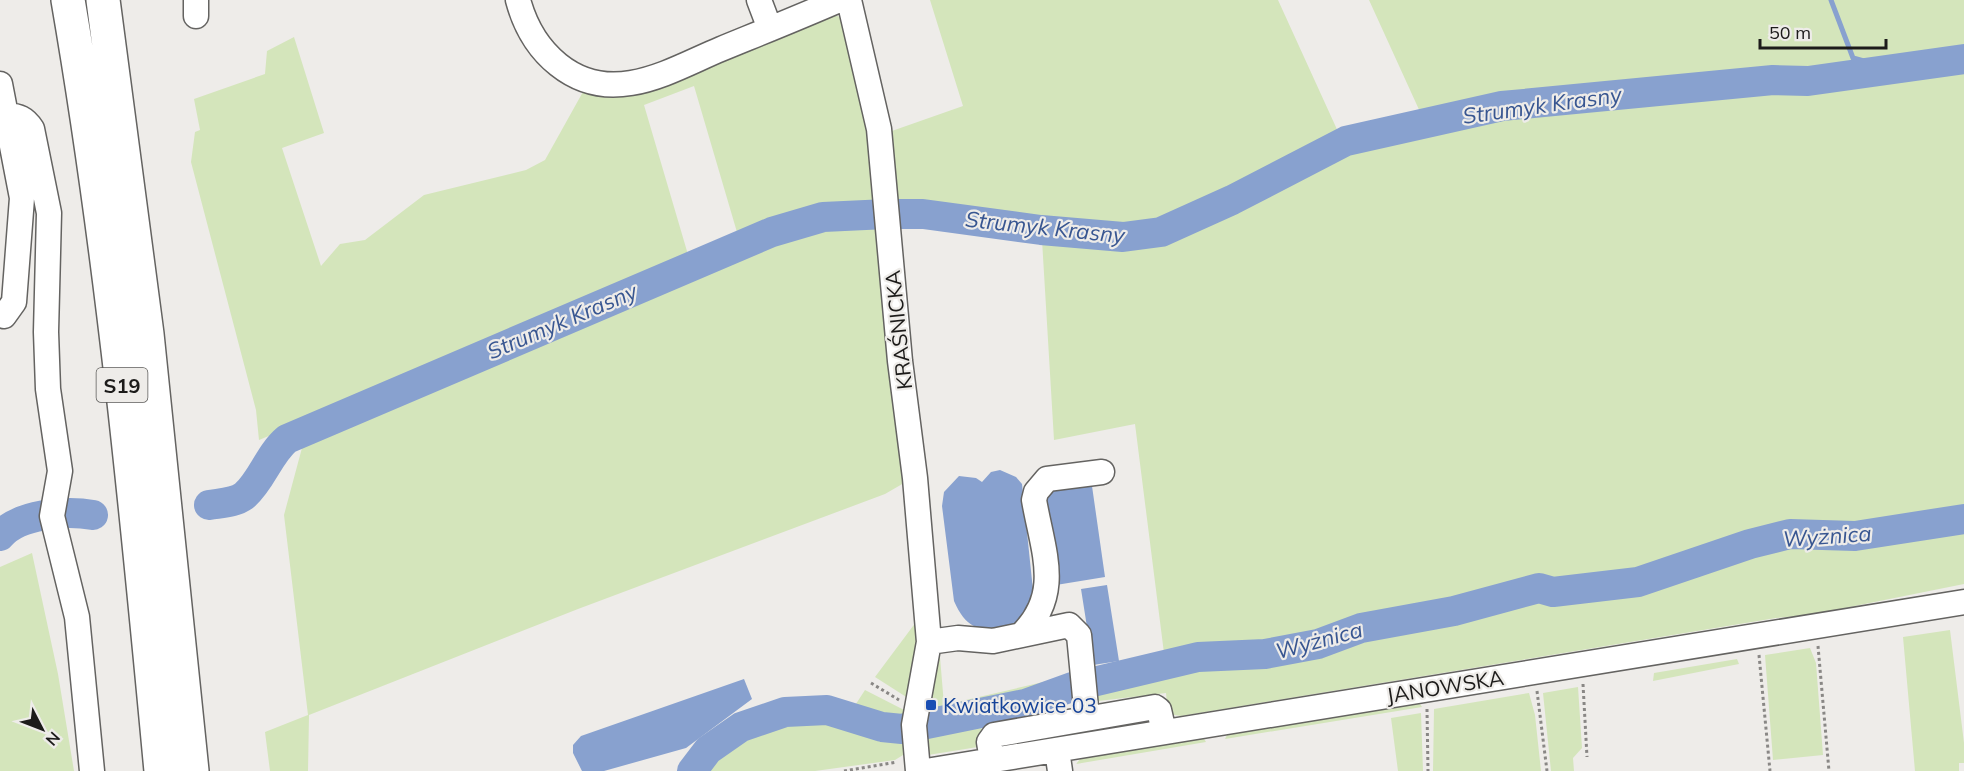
<svg xmlns="http://www.w3.org/2000/svg" width="1964" height="771" font-family="Mulish,sans-serif">
<style>
.green{fill:#d4e5bb}
.water{fill:#88a1cf}
.lines{fill:none;stroke-linecap:round;stroke-linejoin:round}
.stream{stroke:#88a1cf;stroke-width:5}
.river{stroke:#88a1cf;stroke-width:30}
.minor-casing{stroke:#646361;stroke-width:27}
.highway-casing{stroke:#646361;stroke-width:36}
.path{stroke:#898785;stroke-width:3;stroke-dasharray:3 3;stroke-linecap:butt}
.minor{stroke:#fff;stroke-width:24}
.highway{stroke:#fff;stroke-width:33}
.transit-dot{fill:#1a4fb4;stroke:#eeece9;stroke-width:2}
.labels{text-anchor:middle;dominant-baseline:central;stroke-width:4.5;stroke-linejoin:round;paint-order:stroke}
.shield{fill:#eeece9;stroke:#5b5a58;stroke-width:1.5}
.shield-label{font-size:20px;font-weight:bold;fill:#1c1b1a}
.street-label{font-size:21px;fill:#1c1b1a;stroke:#eeece9}
.transit-label{font-size:21px;fill:#164399;stroke:#eeece9;text-anchor:start}
.water-label{font-size:22px;font-style:italic;fill:#385691;stroke:#eeece9}
</style>
<rect width="100%" height="100%" fill="#eeece9"/>
<path class="green" d="M 930,0 L 1278,0 L 1340,136 L 1158,226 L 1122,228 L 1041,220 L 1041,226 L 922,211 L 897,210 L 889,132 L 963,106 Z
M 1369,0 L 1964,0 L 1964,55 L 1807,76 L 1783,74 L 1499,99 L 1421,114 Z
M 833,15 L 841,17 L 867,113 L 878,209 L 823,212 L 739,239 L 694,86 L 644,105 L 689,258 L 509,337 L 259,440 L 256,410 L 191,162 L 195,132 L 200,130 L 194,99 L 265,74 L 267,51 L 294,37 L 324,133 L 282,148 L 321,266 L 340,244 L 365,240 L 424,195 L 526,170 L 545,160 L 584,90 Z
M 1964,65 L 1964,515 L 1855,532 L 1785,529 L 1641,576 L 1554,587 L 1537,584 L 1450,607 L 1367,623 L 1307,642 L 1266,650 L 1198,655 L 1165,661 L 1135,424 L 1054,440 L 1042,240 L 1153,243 L 1179,233 L 1343,151 L 1488,117 L 1839,84 Z
M 879,217 L 922,630 L 911,700 L 875,677 L 916,622 L 904,483 L 885,494 L 578,609 L 309,715 L 308,771 L 270,771 L 265,732 L 308,715 L 284,515 L 306,433 L 773,234 L 823,219 Z
M 1964,523 L 1964,584 L 1810,615 L 1776,618 L 1181,716 L 1168,714 L 1166,693 L 1090,702 L 1089,685 L 1200,660 L 1264,658 L 1317,649 L 1362,632 L 1456,614 L 1539,591 L 1551,596 L 1637,586 L 1791,538 L 1852,541 Z
M 32,553 L 58,674 L 74,771 L 0,771 L 0,567 Z
M 1950,630 L 1964,743 L 1964,763 L 1959,763 L 1959,771 L 1915,771 L 1903,637 Z
M 939,645 L 944,705 L 1078,674 L 1078,683 L 1024,703 L 921,723 Z
M 1810,648 L 1816,663 L 1823,755 L 1773,760 L 1765,655 Z
M 1737,659 L 1739,664 L 1653,681 L 1654,673 Z
M 1578,687 L 1582,748 L 1573,758 L 1574,771 L 1551,771 L 1543,693 Z
M 1072,688 L 1080,695 L 1033,715 L 981,726 L 984,746 L 928,755 L 921,728 L 1025,706 Z
M 865,690 L 908,712 L 905,725 L 879,722 L 852,710 Z
M 1529,693 L 1535,715 L 1541,771 L 1433,771 L 1434,709 Z
M 1418,701 L 1422,707 L 1225,739 L 1228,733 Z
M 805,712 C 841,713 871,728 906,732 L 903,755 L 895,760 L 815,771 L 697,771 C 724,729 757,718 805,712 Z
M 1421,713 L 1423,771 L 1398,771 L 1391,718 Z
M 1203,737 L 1206,742 L 1076,764 L 1082,757 Z"/>
<path class="water" d="M 1000,470 L 1016,477 L 1022,484 L 1034,600 L 1027,618 L 1003,634 C 976,628 966,628 954,601 L 942,506 L 944,492 L 959,476 L 976,478 L 982,482 L 991,472 Z
M 1091,479 L 1105,577 L 1056,585 L 1042,504 L 1052,484 Z
M 1107,585 L 1119,661 L 1093,665 L 1081,589 Z
M 744,679 L 752,699 L 686,748 L 604,771 L 582,771 L 573,753 L 573,745 L 581,736 Z"/>
<g class="lines">
<path class="stream" d="M 1831,0 L 1853,58 L 1875,64 L 1882,70"/>
<path class="river" d="M 209,505 C 220,503 236,503 245,495 C 262,480 269,454 287,439 L 772,232 L 823,217 L 887,214 L 923,214 L 1041,230 L 1123,237 L 1161,232 L 1232,200 L 1346,141 L 1502,106 L 1773,80 L 1808,81 L 1964,59
M 0,536 C 18,514 66,510 93,515
M 692,771 L 708,750 L 741,727 L 785,712 L 827,710 L 882,727 L 902,729 L 1025,704 L 1072,687 L 1198,657 L 1265,654 L 1318,644 L 1361,628 L 1454,611 L 1539,588 L 1553,592 L 1638,582 L 1750,544 L 1790,534 L 1855,536 L 1964,519"/>
<g class="minor-casing">
<path id="minor" d="M 196,0 L 196,16
M 518,0 C 532,52 574,93 631,83 C 662,78 692,61 721,49 C 760,33 800,17 839,0
M 759,0 L 770,29
M 849,0 L 879,129 L 900,361 L 915,478 L 929,642 L 914,725 L 918,771
M 0,84 L 22,198 L 14,302 L 4,316
M 6,115 C 19,116 25,118 32,129 L 49,213 L 46,332 L 48,389 L 60,471 L 52,516 L 77,617 L 92,771
M 1021,635 C 1063,594 1043,552 1034,500 L 1036,492 L 1047,479 L 1102,472
M 929,642 L 958,638 L 993,641 L 1069,625 L 1079,635 L 1087,718
M 1057,750 L 1060,771
M 992,760 L 989,742 L 994,735 L 1155,707 L 1159,710 L 1164,732
M 926,771 L 1964,602"/>
</g>
<g class="highway-casing">
<path id="highway" d="M 68,0 C 112,255 137,513 161,771
M 103,0 L 147,334 L 192,771"/>
</g>
<path class="path" d="M 1818,646 L 1829,771
M 1759,655 L 1770,771
M 871,683 L 899,700
M 1583,684 L 1587,757
M 1537,691 L 1547,771
M 1427,709 L 1428,771
M 844,771 L 897,762"/>
<use href="#minor" class="minor"/>
<use href="#highway" class="highway"/>
</g>
<rect class="transit-dot" x="925" y="699" width="12" height="12" rx="3"/>
<g class="labels">
<rect class="shield" x="96.5" y="368" width="51" height="34" rx="4.5"/>
<g class="shield-label">
<text x="122" y="385">S19</text>
</g>
<g class="street-label">
<text transform="translate(898 330) rotate(-96)">KRAŚNICKA</text>
<text transform="translate(1445 686) rotate(-9)">JANOWSKA</text>
</g>
<g class="transit-label">
<text x="943" y="705">Kwiatkowice 03</text>
</g>
<g class="water-label">
<text transform="translate(1542 105) rotate(-8)">Strumyk Krasny</text>
<text transform="translate(1045 227) rotate(6)">Strumyk Krasny</text>
<text transform="translate(562 321) rotate(-23)">Strumyk Krasny</text>
<text transform="translate(1827 536) rotate(-4)">Wyżnica</text>
<text transform="translate(1319 640) rotate(-15)">Wyżnica</text>
</g>
</g>
<g transform="translate(42 729) rotate(132)" stroke="#eeece9" stroke-width="4.5" paint-order="stroke">
<path d="M0-4.5L10 22L0 15L-10 22Z" fill="#1c1b1a"/>
<text y="-9" font-size="16" font-weight="bold" text-anchor="middle" fill="#1c1b1a">N</text>
</g>
<path d="M1760 39v9h126v-9" fill="none" stroke="#1c1b1a" stroke-width="3"/>
<text x="1769" y="39" font-size="18" fill="#1c1b1a" stroke="#eeece9" stroke-width="4.5" paint-order="stroke">50 m</text>
</svg>
